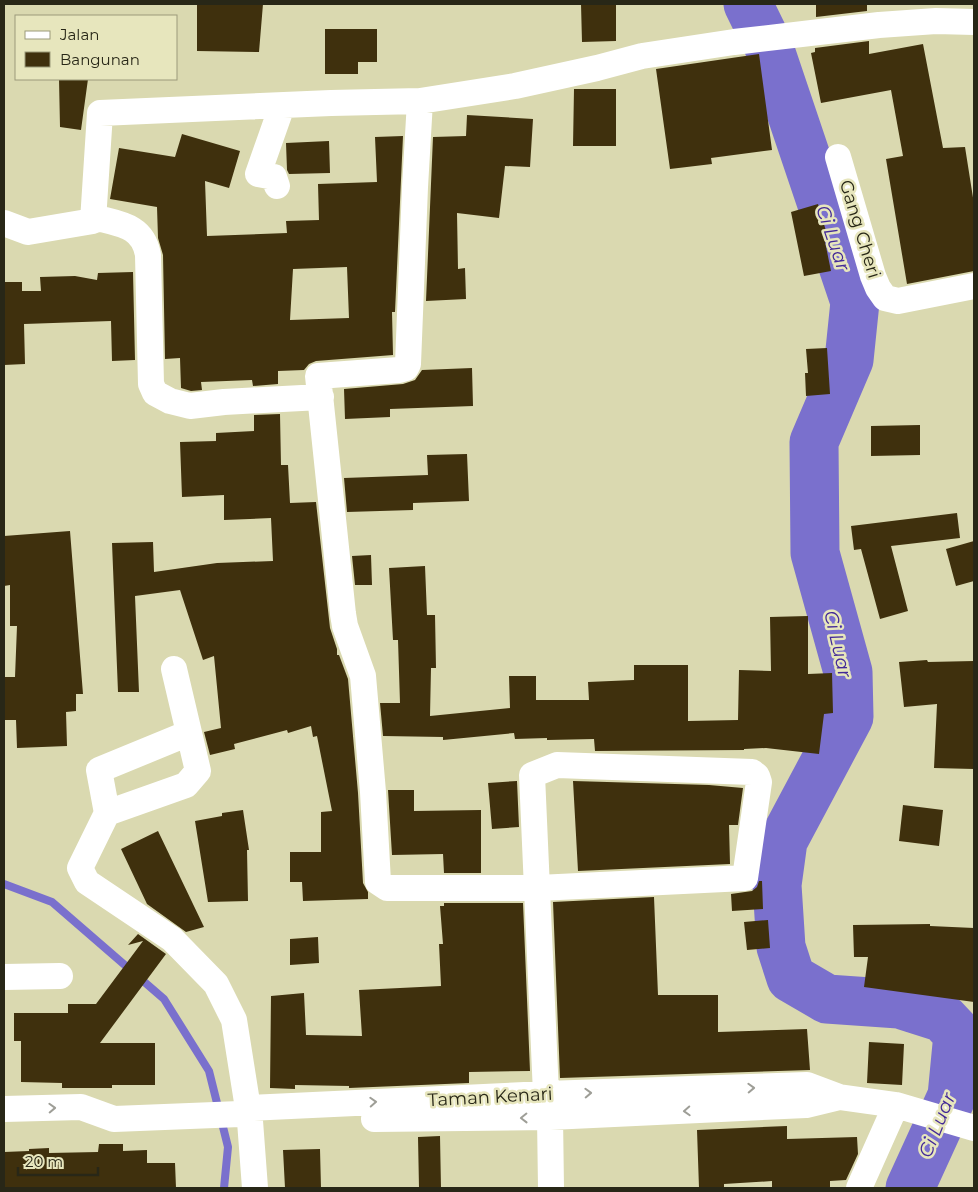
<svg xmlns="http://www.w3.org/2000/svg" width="978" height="1192" font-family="Montserrat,sans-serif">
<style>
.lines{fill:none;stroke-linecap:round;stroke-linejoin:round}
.stream{stroke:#7a70cd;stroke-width:8}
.river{stroke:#7a70cd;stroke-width:49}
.building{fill:#3f300d;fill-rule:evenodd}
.street{stroke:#fff;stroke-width:26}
.oneway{stroke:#9e9e97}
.labels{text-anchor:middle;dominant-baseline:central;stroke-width:5;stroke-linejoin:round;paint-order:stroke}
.street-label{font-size:18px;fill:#282717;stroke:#e7e6bd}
.water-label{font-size:19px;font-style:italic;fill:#422897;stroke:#e7e6bd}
</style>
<rect width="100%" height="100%" fill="#dad9b0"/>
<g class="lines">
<path class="stream" d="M 4,884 L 52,902 L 164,999 L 209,1071 L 228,1147 L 224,1188"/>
<path class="river" d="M 748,4 L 769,47 L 855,302 L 849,360 L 814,442 L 815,553 L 848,672 L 849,717 L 783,841 L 777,885 L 781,947 L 791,978 L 827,999 L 899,1004 L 943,1018 L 958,1034 L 952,1096 L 910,1188"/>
</g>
<path class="building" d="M 197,4 L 263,4 L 259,52 L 197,51 Z
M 581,4 L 616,4 L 616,41 L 582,42 Z
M 816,4 L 867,4 L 867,11 L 816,17 Z
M 325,29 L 377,29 L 377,62 L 358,62 L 358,74 L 325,74 Z
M 869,41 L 869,54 L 923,44 L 943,148 L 965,147 L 974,204 L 974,271 L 907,284 L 886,159 L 903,156 L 891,90 L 821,103 L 811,53 L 815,52 L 815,48 Z
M 759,54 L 772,150 L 711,158 L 712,164 L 670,169 L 656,69 Z
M 59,79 L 88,79 L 81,130 L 60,127 Z
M 574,89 L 616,89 L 616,146 L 573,146 Z
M 467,115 L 533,119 L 530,167 L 505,166 L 499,218 L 457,213 L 458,269 L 465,268 L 466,299 L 426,301 L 433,137 L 466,136 Z
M 182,134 L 240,151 L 229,188 L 205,181 L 207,236 L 287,233 L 286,221 L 319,220 L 318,184 L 377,182 L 375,137 L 403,136 L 395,312 L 392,312 L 393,355 L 316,361 L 309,364 L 304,370 L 278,371 L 278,384 L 253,386 L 252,380 L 201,382 L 202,390 L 191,391 L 181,388 L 180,358 L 165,359 L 163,255 L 158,238 L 157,207 L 110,199 L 119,148 L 175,157 ZM 347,267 L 349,318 L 290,320 L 293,269 Z
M 329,141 L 330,173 L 289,174 L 287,170 L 286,143 Z
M 818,204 L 826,231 L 823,232 L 831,271 L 804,276 L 791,212 Z
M 133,272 L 135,360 L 112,361 L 111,321 L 24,324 L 25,364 L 4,365 L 4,282 L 22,282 L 22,291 L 41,291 L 40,277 L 75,276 L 97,280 L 98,273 Z
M 827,348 L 830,394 L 806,396 L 805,373 L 808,373 L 806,349 Z
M 472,368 L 473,406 L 390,409 L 390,417 L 345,419 L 344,389 L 403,384 L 415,380 L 422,370 Z
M 280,414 L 281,465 L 288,465 L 290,503 L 316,502 L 330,628 L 337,649 L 337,655 L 339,655 L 348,679 L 358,793 L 363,883 L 368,892 L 368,899 L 303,901 L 302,882 L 290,882 L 290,852 L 321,852 L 321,812 L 332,811 L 317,736 L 313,737 L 311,726 L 288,733 L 287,730 L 234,744 L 235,749 L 210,755 L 204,732 L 221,728 L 214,656 L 203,660 L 180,590 L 135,596 L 139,692 L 118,692 L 112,543 L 153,542 L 154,572 L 217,563 L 273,561 L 271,518 L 224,520 L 224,495 L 182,497 L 180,442 L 216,441 L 216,433 L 254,431 L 254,415 Z
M 920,425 L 920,455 L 871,456 L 871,426 Z
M 467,454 L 469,501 L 413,503 L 413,510 L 347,512 L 344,478 L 428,475 L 427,455 Z
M 957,513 L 960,538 L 891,546 L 908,611 L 880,619 L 861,549 L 854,550 L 851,526 Z
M 70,531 L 83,694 L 76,694 L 76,711 L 66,712 L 67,746 L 17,748 L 16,720 L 4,720 L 4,677 L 15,677 L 17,626 L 10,626 L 10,585 L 4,586 L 4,536 Z
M 974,541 L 974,581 L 956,586 L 946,549 Z
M 371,555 L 372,585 L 355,585 L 352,556 Z
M 425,566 L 427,615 L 435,615 L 436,668 L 431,668 L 430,716 L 510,708 L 509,676 L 536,676 L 536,700 L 589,700 L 588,682 L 634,680 L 634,665 L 688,665 L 688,721 L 738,720 L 739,670 L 771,671 L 770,617 L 808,616 L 808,674 L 832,673 L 833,713 L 824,714 L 819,754 L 766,748 L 744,749 L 744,750 L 595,751 L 594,739 L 547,740 L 547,738 L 515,739 L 514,733 L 443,740 L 443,737 L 383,736 L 380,703 L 400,703 L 398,640 L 393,640 L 389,568 Z
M 927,660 L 928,662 L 974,661 L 974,769 L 934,768 L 937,704 L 904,707 L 899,662 Z
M 517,781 L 519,827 L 492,829 L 488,783 Z
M 573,781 L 709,785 L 743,788 L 738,825 L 729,825 L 730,864 L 578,871 Z
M 388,790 L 414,790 L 414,811 L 481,810 L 481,873 L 444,873 L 443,854 L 392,855 Z
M 903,805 L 943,810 L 939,846 L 899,841 Z
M 243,810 L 249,850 L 247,850 L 248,901 L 208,902 L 195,821 L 222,816 L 222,813 Z
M 158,831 L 204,927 L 186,932 L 147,904 L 121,849 Z
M 759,881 L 762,881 L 763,909 L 732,911 L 731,894 L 752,891 L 757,887 Z
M 654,897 L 658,995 L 718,995 L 718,1032 L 807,1029 L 810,1070 L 560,1078 L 553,902 Z
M 444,903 L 523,903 L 530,1071 L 469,1072 L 469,1083 L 349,1088 L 349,1086 L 295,1085 L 295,1089 L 270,1088 L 271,996 L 304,993 L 306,1035 L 362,1036 L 359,990 L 441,986 L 439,944 L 443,944 L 440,906 L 444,906 Z
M 768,920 L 770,948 L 747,950 L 744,922 Z
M 930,924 L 930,926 L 974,928 L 974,1002 L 864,987 L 868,957 L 854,957 L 853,925 Z
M 138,934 L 166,954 L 100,1043 L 155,1043 L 155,1085 L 112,1085 L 112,1088 L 62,1088 L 62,1083 L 21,1082 L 21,1041 L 14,1041 L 14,1013 L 68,1013 L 68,1004 L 96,1004 L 143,941 L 128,945 Z
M 318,937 L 319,963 L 290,965 L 290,939 Z
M 869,1042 L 904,1044 L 902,1085 L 867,1083 Z
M 787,1126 L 787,1139 L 857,1137 L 858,1154 L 846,1180 L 830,1181 L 830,1188 L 772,1188 L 772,1181 L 724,1184 L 724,1188 L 699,1188 L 697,1130 Z
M 440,1136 L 441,1188 L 419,1188 L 418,1137 Z
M 99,1144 L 123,1144 L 123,1151 L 147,1150 L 147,1163 L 175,1163 L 176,1188 L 4,1188 L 4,1152 L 29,1151 L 29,1149 L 49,1148 L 49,1153 L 98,1152 Z
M 320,1149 L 321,1188 L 285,1188 L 283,1150 Z"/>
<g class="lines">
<path class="street" d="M 420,101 L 415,187 L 408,364 L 406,368 L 399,370 L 318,376 L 343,614 L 345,626 L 363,676 L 373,792 L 378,882 L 387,888 L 538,888 L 745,878 L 759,782 L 757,776 L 752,772 L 557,765 L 532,775 L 546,1094
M 838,157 L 873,276 L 878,288 L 885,298 L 898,301 L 974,286
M 277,186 L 274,177 L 258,174 L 282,106
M 93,217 C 119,224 143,225 148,255 L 151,384 L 155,393 L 170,401 L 190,406 L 224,402 L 321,397
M 4,223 L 28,232 L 93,221 L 100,113 L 331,103 L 420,101 L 515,86 L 597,68 L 642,56 L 734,42 L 879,25 L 936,21 L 974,22
M 189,733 L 99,770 L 107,813 L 80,868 L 87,882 L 172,939 L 216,984 L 234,1020 L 250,1121 L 255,1188
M 107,813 L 186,785 L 198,771 L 174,669
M 4,977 L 60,976
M 4,1109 L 81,1107 L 114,1119 L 240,1114 L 247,1108 L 546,1094 L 807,1085 L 839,1097 L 896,1105 L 974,1128
M 550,1117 L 551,1188
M 374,1119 L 550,1117 L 806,1105 L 839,1097
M 859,1188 L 896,1105"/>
</g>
<defs><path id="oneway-chevron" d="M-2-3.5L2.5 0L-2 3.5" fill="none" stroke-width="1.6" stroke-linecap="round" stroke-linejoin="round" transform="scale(1.25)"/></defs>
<g class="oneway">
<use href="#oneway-chevron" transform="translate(751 1088) rotate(-2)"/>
<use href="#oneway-chevron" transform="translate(588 1093) rotate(-2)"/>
<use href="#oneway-chevron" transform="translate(373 1102) rotate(-3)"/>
<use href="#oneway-chevron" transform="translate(52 1108) rotate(-2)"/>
<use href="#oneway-chevron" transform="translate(687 1111) rotate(177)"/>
<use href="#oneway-chevron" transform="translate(524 1118) rotate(179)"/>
</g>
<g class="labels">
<g class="street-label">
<text transform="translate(860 229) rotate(73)">Gang Cheri</text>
<text transform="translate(490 1097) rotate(-3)">Taman Kenari</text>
</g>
<g class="water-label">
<text transform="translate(833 238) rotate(71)">Ci Luar</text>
<text transform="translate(838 644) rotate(77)">Ci Luar</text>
<text transform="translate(937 1125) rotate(-68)">Ci Luar</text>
</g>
</g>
<rect width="978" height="1192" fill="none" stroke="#282717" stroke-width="10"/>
<rect x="15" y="15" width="162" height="65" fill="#e7e6bd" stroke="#9b9a7b"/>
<rect x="25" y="31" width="25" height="8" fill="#ffffff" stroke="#9b9a7b"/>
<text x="60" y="40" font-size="15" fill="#282717">Jalan</text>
<rect x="25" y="52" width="25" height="15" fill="#3f300d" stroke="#9b9a7b"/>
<text x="60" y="65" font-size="15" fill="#282717">Bangunan</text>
<path d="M18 1167v8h80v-8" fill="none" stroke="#282717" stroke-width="2.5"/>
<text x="25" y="1167" font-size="15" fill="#282717" stroke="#e7e6bd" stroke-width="4" paint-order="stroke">20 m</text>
</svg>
